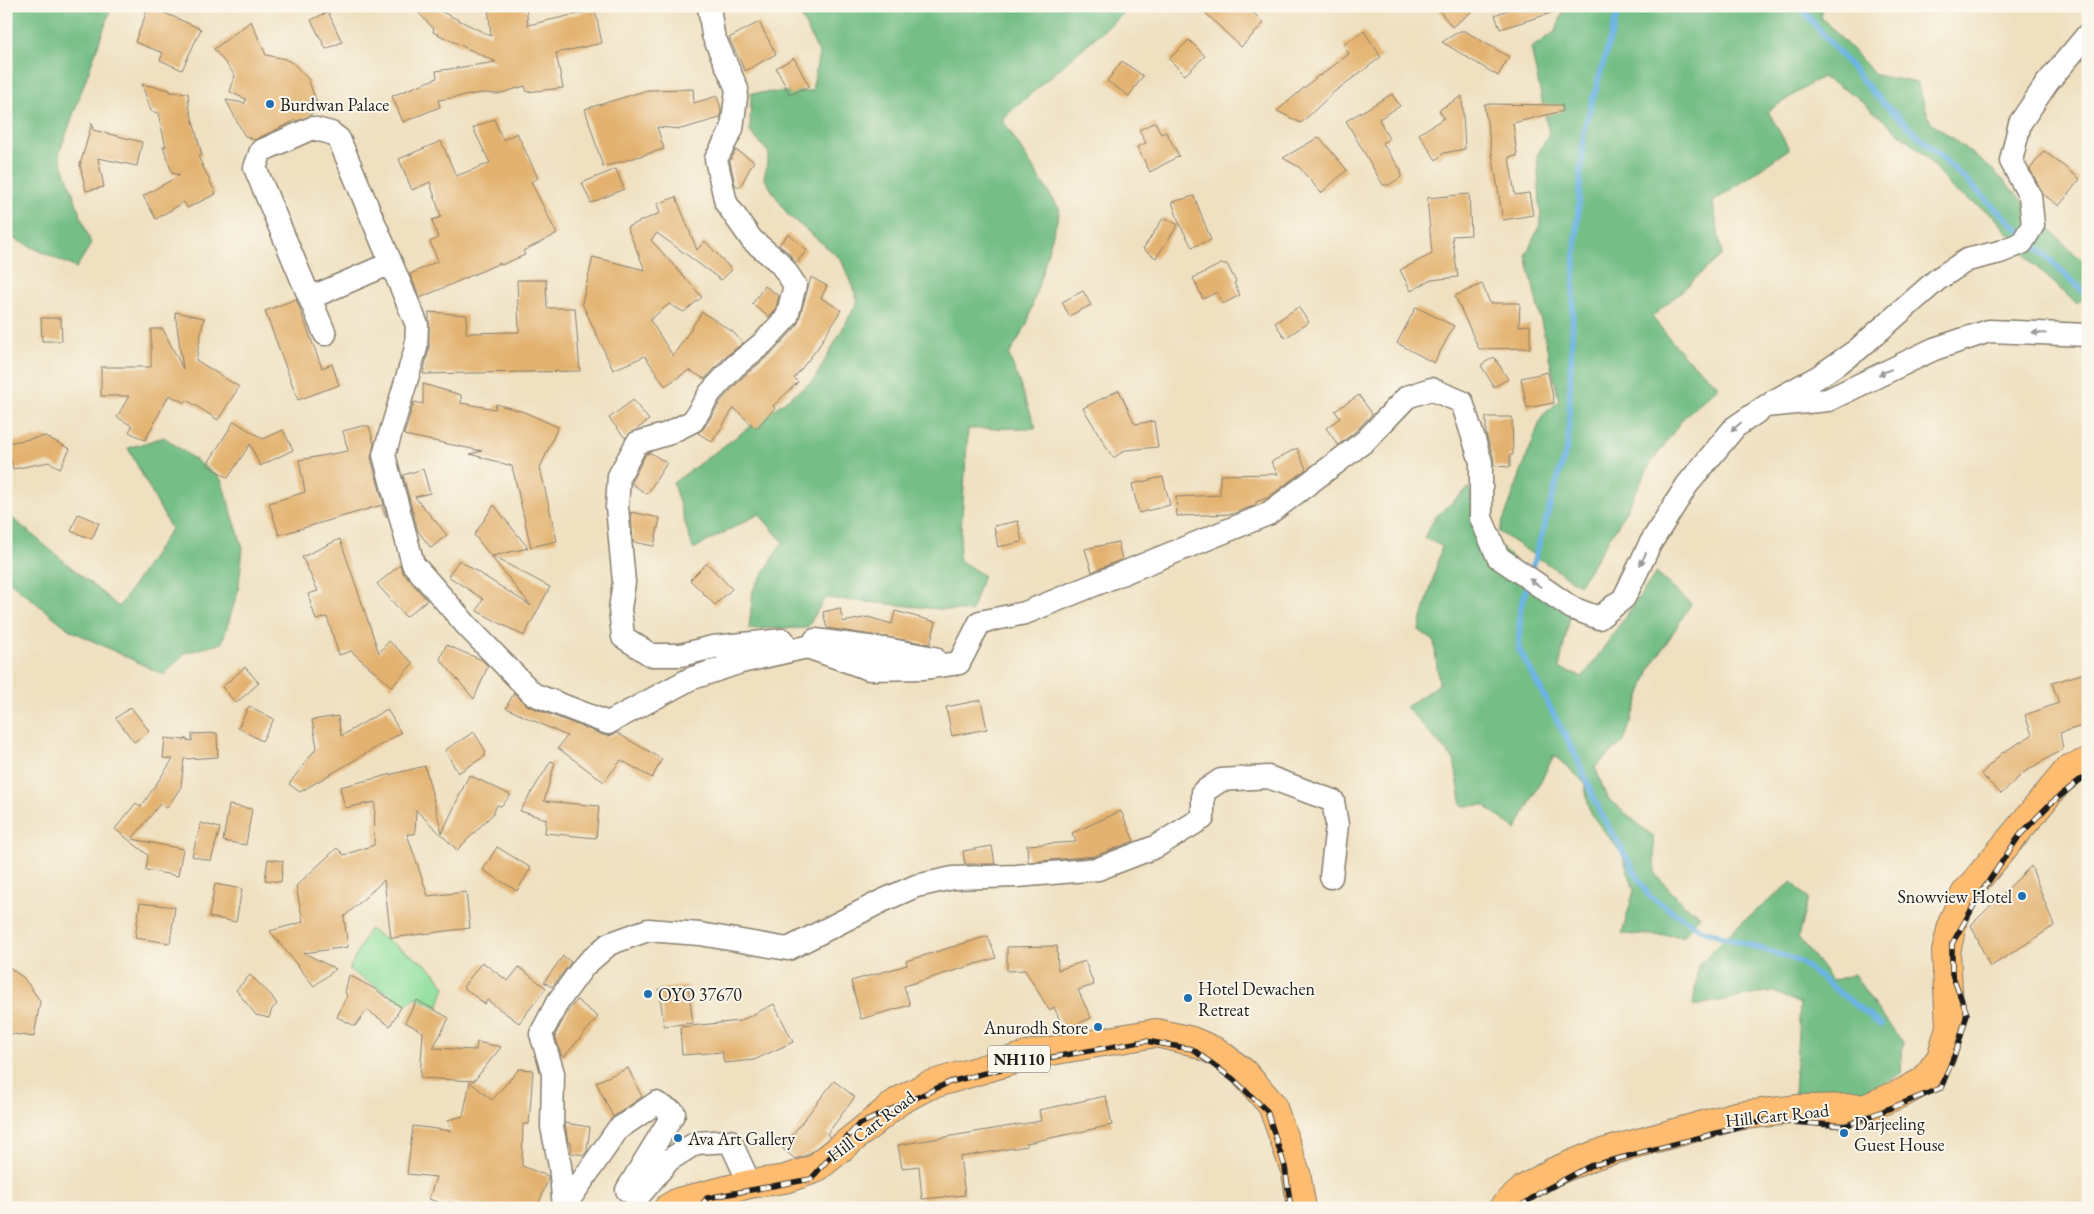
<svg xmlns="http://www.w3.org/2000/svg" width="2094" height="1214" font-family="'EB Garamond',serif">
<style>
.green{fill:#91e09f;stroke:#567e5e}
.forest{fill:#74be86;stroke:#486d51}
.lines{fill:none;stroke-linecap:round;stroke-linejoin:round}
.stream{stroke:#6cb4e3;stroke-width:6}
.building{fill:#e3b26f}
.street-casing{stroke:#867e6e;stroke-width:25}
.highway-casing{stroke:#867e6e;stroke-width:30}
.street{stroke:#fff;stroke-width:22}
.highway{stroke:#fdbc6f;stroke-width:28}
.rail-casing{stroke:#1c1c1c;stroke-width:5.5}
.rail{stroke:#fbf7ec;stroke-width:4;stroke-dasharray:11;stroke-linecap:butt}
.oneway{fill:#999}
.poi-dot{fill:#1f6fb2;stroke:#fbf7ec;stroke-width:2}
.labels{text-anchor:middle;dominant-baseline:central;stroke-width:4;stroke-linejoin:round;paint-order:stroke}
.shield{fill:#fbf7ec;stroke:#5f5e5a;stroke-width:1}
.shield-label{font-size:16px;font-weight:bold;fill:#1c1c1c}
.poi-label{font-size:18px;fill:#1c1c1c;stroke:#fbf7ec;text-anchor:start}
.street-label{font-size:18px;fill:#1c1c1c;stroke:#fbf7ec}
</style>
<rect width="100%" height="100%" fill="#fbf7ec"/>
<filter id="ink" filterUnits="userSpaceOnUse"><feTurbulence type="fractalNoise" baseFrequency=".02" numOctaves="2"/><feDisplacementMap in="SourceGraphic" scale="10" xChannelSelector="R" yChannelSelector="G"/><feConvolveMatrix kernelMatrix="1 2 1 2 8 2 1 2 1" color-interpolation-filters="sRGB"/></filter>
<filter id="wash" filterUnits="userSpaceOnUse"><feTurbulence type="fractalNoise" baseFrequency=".0096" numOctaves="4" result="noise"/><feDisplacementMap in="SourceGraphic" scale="20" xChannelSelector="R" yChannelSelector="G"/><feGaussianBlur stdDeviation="1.12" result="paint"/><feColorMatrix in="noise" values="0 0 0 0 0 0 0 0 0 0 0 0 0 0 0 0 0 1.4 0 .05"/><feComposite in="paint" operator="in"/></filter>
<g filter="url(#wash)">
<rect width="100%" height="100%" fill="#efe0c0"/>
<path class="green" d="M 369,929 L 425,964 L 434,972 L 445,987 L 438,1008 L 416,997 L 407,1005 L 349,970 Z"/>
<path class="forest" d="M 6,6 L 112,6 L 59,154 L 91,244 L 76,268 L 6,235 Z
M 796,6 L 1131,6 L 1002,119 L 1060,210 L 1027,324 L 1009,355 L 1036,428 L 968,429 L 959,560 L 983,575 L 971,612 L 825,598 L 807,628 L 749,629 L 753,590 L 783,542 L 759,514 L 693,549 L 673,483 L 814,380 L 858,301 L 841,259 L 788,215 L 764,178 L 769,153 L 750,132 L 751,93 L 812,91 L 819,53 Z
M 1565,6 L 1823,6 L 1821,17 L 1876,75 L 1917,83 L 1930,121 L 1994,171 L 2075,255 L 2088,263 L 2088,294 L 2077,304 L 2032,263 L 1993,215 L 1953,190 L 1924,154 L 1853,94 L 1822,77 L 1768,111 L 1789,149 L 1713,202 L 1722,255 L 1652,317 L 1684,356 L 1719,386 L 1684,417 L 1650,465 L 1618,525 L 1579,585 L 1499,532 L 1542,416 L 1559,401 L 1526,255 L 1541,222 L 1537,155 L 1549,134 L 1531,48 L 1556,31 Z
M 164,437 L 221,479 L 243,548 L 238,591 L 222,643 L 185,653 L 164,675 L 70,630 L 6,579 L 6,513 L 119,607 L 171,529 L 128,448 Z
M 1470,487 L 1474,520 L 1570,616 L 1559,668 L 1583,677 L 1656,573 L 1691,604 L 1650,669 L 1624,741 L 1595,767 L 1607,798 L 1653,836 L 1655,874 L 1684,905 L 1700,915 L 1684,936 L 1622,934 L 1634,890 L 1622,854 L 1590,813 L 1584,782 L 1554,755 L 1516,830 L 1484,805 L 1462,806 L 1454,760 L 1406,707 L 1439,684 L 1434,641 L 1419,630 L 1442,546 L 1424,538 L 1435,517 Z
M 1792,882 L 1808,899 L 1798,937 L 1832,981 L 1854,974 L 1878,1011 L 1903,1042 L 1901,1073 L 1859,1100 L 1794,1093 L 1800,1004 L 1772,991 L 1693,1006 L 1698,965 L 1736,927 Z"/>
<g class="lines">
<path class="stream" d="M 1615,6 L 1617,15 L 1584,130 L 1575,254 L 1568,443 L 1520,610 L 1519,649 L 1576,756 L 1600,812 L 1649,896 L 1700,929 L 1799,961 L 1881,1025
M 1799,6 L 1875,95 L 2022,233
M 2029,240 L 2088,296"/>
</g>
<g id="blocks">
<path class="building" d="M 149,6 L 201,29 L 182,70 L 160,60 L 163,53 L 135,42 Z
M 412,6 L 430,6 L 491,36 L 488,6 L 526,6 L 528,25 L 595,10 L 602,43 L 556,53 L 563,88 L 527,92 L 525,86 L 498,94 L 482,93 L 438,100 L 440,107 L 403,122 L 392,96 L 437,78 L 436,71 L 496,62 L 433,32 L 434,29 Z
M 1198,6 L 1246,6 L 1264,23 L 1241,47 Z
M 1436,6 L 1479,6 L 1452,27 Z
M 1517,6 L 1560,6 L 1561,10 L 1500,29 L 1495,15 Z
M 328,12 L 342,42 L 326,49 L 311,20 Z
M 251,21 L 266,55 L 285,59 L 294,64 L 308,79 L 317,103 L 310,116 L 297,121 L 294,120 L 292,122 L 254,140 L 244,135 L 226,100 L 245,103 L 246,99 L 230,92 L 235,75 L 214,49 Z
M 759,22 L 776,54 L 745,71 L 729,38 Z
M 1364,31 L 1381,57 L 1334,92 L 1301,123 L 1277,111 L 1319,75 L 1320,76 L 1349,54 L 1343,45 Z
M 1460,31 L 1465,31 L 1509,57 L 1498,76 L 1442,42 Z
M 1189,40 L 1205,56 L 1185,75 L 1169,59 Z
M 794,58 L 809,86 L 790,95 L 776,68 Z
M 1122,61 L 1143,76 L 1129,96 L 1107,81 Z
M 142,84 L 170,90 L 170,92 L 188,93 L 189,106 L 202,155 L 198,156 L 216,194 L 187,208 L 184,202 L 156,219 L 143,196 L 180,175 L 172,173 L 163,146 L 166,147 L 158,113 L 151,111 Z
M 693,89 L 694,103 L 717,96 L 721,109 L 720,118 L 681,129 L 657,127 L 664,149 L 603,167 L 585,109 L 648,90 Z
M 1392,94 L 1400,106 L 1379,119 L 1389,139 L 1382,143 L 1401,170 L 1401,177 L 1389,185 L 1383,185 L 1346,121 Z
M 1462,96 L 1465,149 L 1444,153 L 1436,160 L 1419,134 L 1444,118 L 1439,110 Z
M 1484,104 L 1562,105 L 1563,111 L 1513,123 L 1517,156 L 1509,157 L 1515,195 L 1529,193 L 1533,215 L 1503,220 Z
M 494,119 L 503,140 L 517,133 L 538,178 L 531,182 L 557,234 L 523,251 L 525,255 L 501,265 L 500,263 L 420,298 L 410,274 L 438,261 L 430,242 L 438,238 L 432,220 L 441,217 L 430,182 L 412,190 L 399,159 L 441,141 L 456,176 L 490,163 L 473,128 Z
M 1155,122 L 1161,134 L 1166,132 L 1179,156 L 1150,172 L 1137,147 L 1146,143 L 1139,130 Z
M 92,123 L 93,130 L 142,142 L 137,166 L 98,158 L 104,187 L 86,191 L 80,165 Z
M 1319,137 L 1347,170 L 1321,193 L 1299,167 L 1283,158 Z
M 736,150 L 754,161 L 740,187 L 735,185 L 730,161 Z
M 2044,151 L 2080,179 L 2059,206 L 2043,194 L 2030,169 Z
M 616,169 L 624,189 L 591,203 L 582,183 Z
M 1469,194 L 1471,235 L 1452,236 L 1458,277 L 1431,280 L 1411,291 L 1400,270 L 1432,254 L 1427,198 Z
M 1194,196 L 1211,240 L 1192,247 L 1180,225 L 1172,202 Z
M 676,197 L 697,250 L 705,241 L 732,270 L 721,280 L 657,233 L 651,240 L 702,297 L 684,312 L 669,304 L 650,320 L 673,356 L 702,312 L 733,332 L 743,343 L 725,357 L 705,379 L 689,370 L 665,386 L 645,356 L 613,370 L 582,303 L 593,257 L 645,270 L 627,227 L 660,213 L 657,204 Z
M 1164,217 L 1178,225 L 1156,258 L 1143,249 Z
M 788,234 L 807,250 L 796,263 L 789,253 L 779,245 Z
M 1221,264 L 1227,264 L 1236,282 L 1234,283 L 1240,295 L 1223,304 L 1217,292 L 1203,299 L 1193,278 Z
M 811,277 L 827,286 L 821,298 L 841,310 L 817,349 L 794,378 L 798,382 L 773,406 L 775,408 L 756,429 L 734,408 L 712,442 L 698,433 L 704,428 L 721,401 L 744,376 L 773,352 L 797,326 Z
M 517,280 L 546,280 L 547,308 L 575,308 L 580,371 L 423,374 L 429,349 L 429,312 L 467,315 L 466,333 L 519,332 Z
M 1482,284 L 1490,303 L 1520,303 L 1519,326 L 1530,325 L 1530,348 L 1479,349 L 1455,296 Z
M 765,286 L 779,296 L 775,311 L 769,317 L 752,304 Z
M 1083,291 L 1091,305 L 1069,316 L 1062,302 Z
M 296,299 L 322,368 L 332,364 L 339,385 L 298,400 L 265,311 Z
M 1298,307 L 1309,322 L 1285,338 L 1275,323 Z
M 1416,307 L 1454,326 L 1434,363 L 1397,343 Z
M 175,312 L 204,318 L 196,360 L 239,387 L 218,420 L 187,400 L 185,403 L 169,395 L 145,440 L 129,432 L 132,426 L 117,417 L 129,396 L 101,396 L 101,367 L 151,367 L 151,329 L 163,329 L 183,369 Z
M 41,318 L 61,318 L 62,341 L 42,341 Z
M 1494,357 L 1508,379 L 1494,387 L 1481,365 Z
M 1548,372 L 1554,403 L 1527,408 L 1521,378 Z
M 423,384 L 461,395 L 461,403 L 495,409 L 496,404 L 524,412 L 558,427 L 540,468 L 557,541 L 531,547 L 512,466 L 470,454 L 482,451 L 404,435 L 414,402 L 423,404 Z
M 1119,390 L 1135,424 L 1154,421 L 1158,447 L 1126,450 L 1113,458 L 1083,408 Z
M 1359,395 L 1372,414 L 1356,431 L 1338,445 L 1326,428 L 1340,418 L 1335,411 Z
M 633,400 L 649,420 L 625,438 L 609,418 Z
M 1486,417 L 1512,417 L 1513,455 L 1510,455 L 1510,467 L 1494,466 L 1493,455 L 1486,435 Z
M 234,421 L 263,439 L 283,430 L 293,450 L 260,466 L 250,444 L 228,478 L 207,465 Z
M 362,426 L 369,426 L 374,444 L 371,458 L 387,516 L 385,516 L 382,505 L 279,535 L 269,503 L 305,492 L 299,460 L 348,451 L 343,431 Z
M 45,436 L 70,449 L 60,468 L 49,462 L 13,469 L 8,443 Z
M 1297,448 L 1306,469 L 1267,498 L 1256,502 L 1256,505 L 1232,514 L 1177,516 L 1176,497 L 1220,495 L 1220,475 L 1278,474 L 1271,462 Z
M 651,453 L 667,463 L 647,494 L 632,484 L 632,480 L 646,454 Z
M 423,469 L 430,493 L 415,497 L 447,535 L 431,548 L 418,531 L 403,475 Z
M 1163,477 L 1170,505 L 1139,513 L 1132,484 Z
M 494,505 L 528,548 L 492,556 L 550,587 L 524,636 L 477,611 L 483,599 L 448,576 L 459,560 L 531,606 L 474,535 Z
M 631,512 L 660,518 L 654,546 L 633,542 Z
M 78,514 L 99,523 L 92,539 L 71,531 Z
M 1018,521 L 1022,542 L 998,547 L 994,526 Z
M 340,539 L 379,653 L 389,641 L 413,663 L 392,687 L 351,651 L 339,655 L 327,617 L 316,620 L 308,594 L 318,591 L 302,557 Z
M 1118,542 L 1122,559 L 1092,572 L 1085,549 Z
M 707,563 L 732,589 L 715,605 L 690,580 Z
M 400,565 L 403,573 L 427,600 L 406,617 L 377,584 Z
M 840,608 L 843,622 L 868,617 L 892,624 L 895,611 L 936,622 L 930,644 L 827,628 L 823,612 Z
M 446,645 L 482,660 L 488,666 L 474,699 L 440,659 Z
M 245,667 L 259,683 L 236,703 L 222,687 Z
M 2088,672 L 2088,724 L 2060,733 L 2063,749 L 2023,773 L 2001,794 L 1981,774 L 2002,753 L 2032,735 L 2025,715 L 2059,703 L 2052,683 Z
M 514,693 L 528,706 L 603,735 L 609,736 L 617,733 L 662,759 L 652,778 L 621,760 L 604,782 L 558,748 L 567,736 L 506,708 Z
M 981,700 L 987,729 L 952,736 L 946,707 Z
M 249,706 L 274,719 L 262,741 L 238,728 Z
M 131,707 L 149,731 L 134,742 L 116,718 Z
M 387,709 L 401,733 L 300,792 L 289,784 L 317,747 L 312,720 L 338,716 L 341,736 Z
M 474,732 L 485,750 L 485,756 L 458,773 L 445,750 Z
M 217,733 L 218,757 L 184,759 L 181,787 L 167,808 L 160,804 L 132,839 L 183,849 L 178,876 L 146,870 L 148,855 L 115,829 L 136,803 L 141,807 L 173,759 L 163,758 L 165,738 L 185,740 L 186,738 L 186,740 L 192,741 L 192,734 Z
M 551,761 L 555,763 L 544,801 L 599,806 L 596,838 L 545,833 L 546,819 L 520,811 Z
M 425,766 L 442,833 L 469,775 L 511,795 L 501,806 L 497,805 L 493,814 L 457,850 L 416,810 L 415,834 L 407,834 L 428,896 L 466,892 L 470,928 L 391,938 L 384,880 L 344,917 L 348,947 L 304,953 L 336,969 L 314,986 L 270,931 L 303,922 L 296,886 L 337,848 L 344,855 L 374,845 L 375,802 L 345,808 L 340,787 Z
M 229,805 L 252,809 L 246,845 L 223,841 Z
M 1121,811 L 1134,841 L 1095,856 L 1028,862 L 1027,845 L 1076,842 L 1072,833 Z
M 201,823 L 220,828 L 211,861 L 192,856 Z
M 992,846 L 995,864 L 965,864 L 963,851 Z
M 497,847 L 531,868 L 517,891 L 483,870 Z
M 268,859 L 283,861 L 281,882 L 265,880 Z
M 2031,866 L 2054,926 L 1990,967 L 1971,925 Z
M 215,884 L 242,889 L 236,922 L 209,917 Z
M 140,903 L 175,907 L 170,943 L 135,938 Z
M 988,936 L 996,958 L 904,986 L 910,1005 L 861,1019 L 851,981 L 907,965 L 906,961 Z
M 1057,946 L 1058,970 L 1085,961 L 1094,985 L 1078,990 L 1091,1018 L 1064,1030 L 1054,1007 L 1049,1010 L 1025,970 L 1007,971 L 1007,947 Z
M 563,956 L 571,962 L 552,987 L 544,982 Z
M 482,962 L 508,981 L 519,967 L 546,988 L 519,1023 L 487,1000 L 485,1004 L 463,987 Z
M 6,965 L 24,978 L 40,1001 L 34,1037 L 6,1033 Z
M 250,975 L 271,995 L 277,1004 L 272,1009 L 269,1018 L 256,1015 L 236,990 Z
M 349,975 L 375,989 L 401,1007 L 390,1026 L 367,1010 L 355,1026 L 337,1017 L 347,996 L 345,992 Z
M 688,985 L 693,1023 L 664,1026 L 659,989 Z
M 417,1000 L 449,1018 L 433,1048 L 476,1050 L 477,1042 L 501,1047 L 474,1081 L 420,1078 L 423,1032 L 405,1022 Z
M 577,1000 L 598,1017 L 564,1057 L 561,1055 L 555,1035 L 568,1011 Z
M 774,1004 L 793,1042 L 754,1060 L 724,1063 L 722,1052 L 682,1055 L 680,1027 L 740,1021 Z
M 628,1068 L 642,1097 L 613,1117 L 596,1082 Z
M 519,1069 L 533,1070 L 529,1124 L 523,1124 L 522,1166 L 548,1176 L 548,1180 L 537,1208 L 474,1208 L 450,1202 L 449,1206 L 429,1199 L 436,1177 L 407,1174 L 413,1126 L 452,1131 L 448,1120 L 463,1116 L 470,1082 L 492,1100 Z
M 834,1081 L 855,1097 L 827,1134 L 830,1137 L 807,1155 L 795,1159 L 782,1148 Z
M 1106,1096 L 1112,1125 L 1027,1143 L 1027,1146 L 960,1157 L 965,1195 L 922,1199 L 919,1166 L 902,1168 L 898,1145 L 1041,1121 L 1039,1110 Z
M 565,1123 L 590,1127 L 587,1151 L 584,1155 L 571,1153 L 571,1142 L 568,1142 Z"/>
</g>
</g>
<g filter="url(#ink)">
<use href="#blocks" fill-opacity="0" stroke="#867e6e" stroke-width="1"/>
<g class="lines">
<g class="street-casing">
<path id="street" d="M 709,6 L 713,35 L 737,89 L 732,129 L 716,159 L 726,203 L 752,240 L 780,263 L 795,285 L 787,317 L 763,343 L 735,366 L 710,393 L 693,421 L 667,434 L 637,443 L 619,476 L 617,507 L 624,582 L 620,609 L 623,637 L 651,655 L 681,655 L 713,647 L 783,640
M 310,298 L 391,263
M 325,334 L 255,168 L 261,151 L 312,128 L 331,133 L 339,139 L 417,325 L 416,348 L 384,455 L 413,564 L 468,627 L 533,694 L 608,723 L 690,679 L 741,662 L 807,647 L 869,669 L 923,668 L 959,663 L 980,622 L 1025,613 L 1268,514 L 1365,441 L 1407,397 L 1431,389 L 1462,402 L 1481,462 L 1481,518 L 1498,557 L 1572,608 L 1599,618 L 1624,598 L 1650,544 L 1687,485 L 1735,427 L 1766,406 L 1828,400 L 1934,349 L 1989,331 L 2088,335
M 1774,401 L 1818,377 L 1857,350 L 1938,279 L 1967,260 L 2000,252 L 2022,243 L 2033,225 L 2030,196 L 2011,161 L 2020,123 L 2047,83 L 2088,34
M 815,640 L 891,650 L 934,658
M 750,1184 L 730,1141 L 696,1143 L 669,1160 L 638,1197 L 627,1190 L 674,1113 L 656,1103 L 618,1129 L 564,1207 L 560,1166 L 552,1127 L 553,1073 L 541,1034 L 557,1003 L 584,966 L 609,944 L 648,930 L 700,934 L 788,949 L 882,901 L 916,886 L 953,878 L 1017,876 L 1098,869 L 1155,847 L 1203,818 L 1203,792 L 1221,780 L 1268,777 L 1333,801 L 1337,825 L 1331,877"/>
</g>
<g class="highway-casing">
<path id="highway" d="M 668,1208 L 678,1202 L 750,1184 L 785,1179 L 815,1169 L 899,1101 L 927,1086 L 1033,1054 L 1156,1033 L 1192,1041 L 1217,1052 L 1243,1072 L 1272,1105 L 1296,1173 L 1302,1208
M 1503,1208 L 1524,1189 L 1553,1172 L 1595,1155 L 1736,1116 L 1799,1109 L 1866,1108 L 1904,1092 L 1924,1081 L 1941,1058 L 1950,1027 L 1946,952 L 1953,921 L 1965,894 L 2069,769 L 2088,762"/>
</g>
<use href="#street" class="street"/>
<use href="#highway" class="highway"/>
<g class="rail-casing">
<path id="rail" d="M 699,1208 L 707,1198 L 811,1179 L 858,1125 L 950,1082 L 1036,1060 L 1146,1041 L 1192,1049 L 1233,1079 L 1267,1111 L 1285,1167 L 1291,1208
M 1518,1208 L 1541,1192 L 1590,1166 L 1767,1120 L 1845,1126 L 1941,1088 L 1958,1046 L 1967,1014 L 1952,974 L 1952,944 L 1982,891 L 2020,835 L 2050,804 L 2080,780 L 2088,777"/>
</g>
<use href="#rail" class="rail"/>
</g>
<defs><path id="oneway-solid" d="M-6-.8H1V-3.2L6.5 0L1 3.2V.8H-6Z" transform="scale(1.25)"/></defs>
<g class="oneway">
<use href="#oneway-solid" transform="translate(2039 333) rotate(-177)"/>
<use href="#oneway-solid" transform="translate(1885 372) rotate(155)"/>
<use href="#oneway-solid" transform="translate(1736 427) rotate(138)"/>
<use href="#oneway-solid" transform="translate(1643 559) rotate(116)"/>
<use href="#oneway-solid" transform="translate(1535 583) rotate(-145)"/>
</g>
</g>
<g class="poi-dot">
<circle cx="270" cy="104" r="5"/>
<circle cx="2022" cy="896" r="5"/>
<circle cx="648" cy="994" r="5"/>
<circle cx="1188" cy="998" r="5"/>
<circle cx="1098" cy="1027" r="5"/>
<circle cx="1844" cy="1133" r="5"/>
<circle cx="678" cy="1138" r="5"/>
</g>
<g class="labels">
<rect class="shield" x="988" y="1045.5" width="62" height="27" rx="4"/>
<g class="shield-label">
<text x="1019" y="1059">NH110</text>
</g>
<g class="poi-label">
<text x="280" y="104">Burdwan Palace</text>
<text x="2012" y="896" text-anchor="end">Snowview Hotel</text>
<text x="1198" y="988">Hotel Dewachen<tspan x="1198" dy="21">Retreat</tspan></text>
<text x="658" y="994">OYO 37670</text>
<text x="1088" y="1027" text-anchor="end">Anurodh Store</text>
<text x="1854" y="1123">Darjeeling<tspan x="1854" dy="21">Guest House</tspan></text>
<text x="688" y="1138">Ava Art Gallery</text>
</g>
<g class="street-label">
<text transform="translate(1777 1115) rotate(-6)">Hill Cart Road</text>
<text transform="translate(871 1126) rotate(-37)">Hill Cart Road</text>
</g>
</g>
<rect width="2094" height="1214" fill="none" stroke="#fbf7ec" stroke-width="25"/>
</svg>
